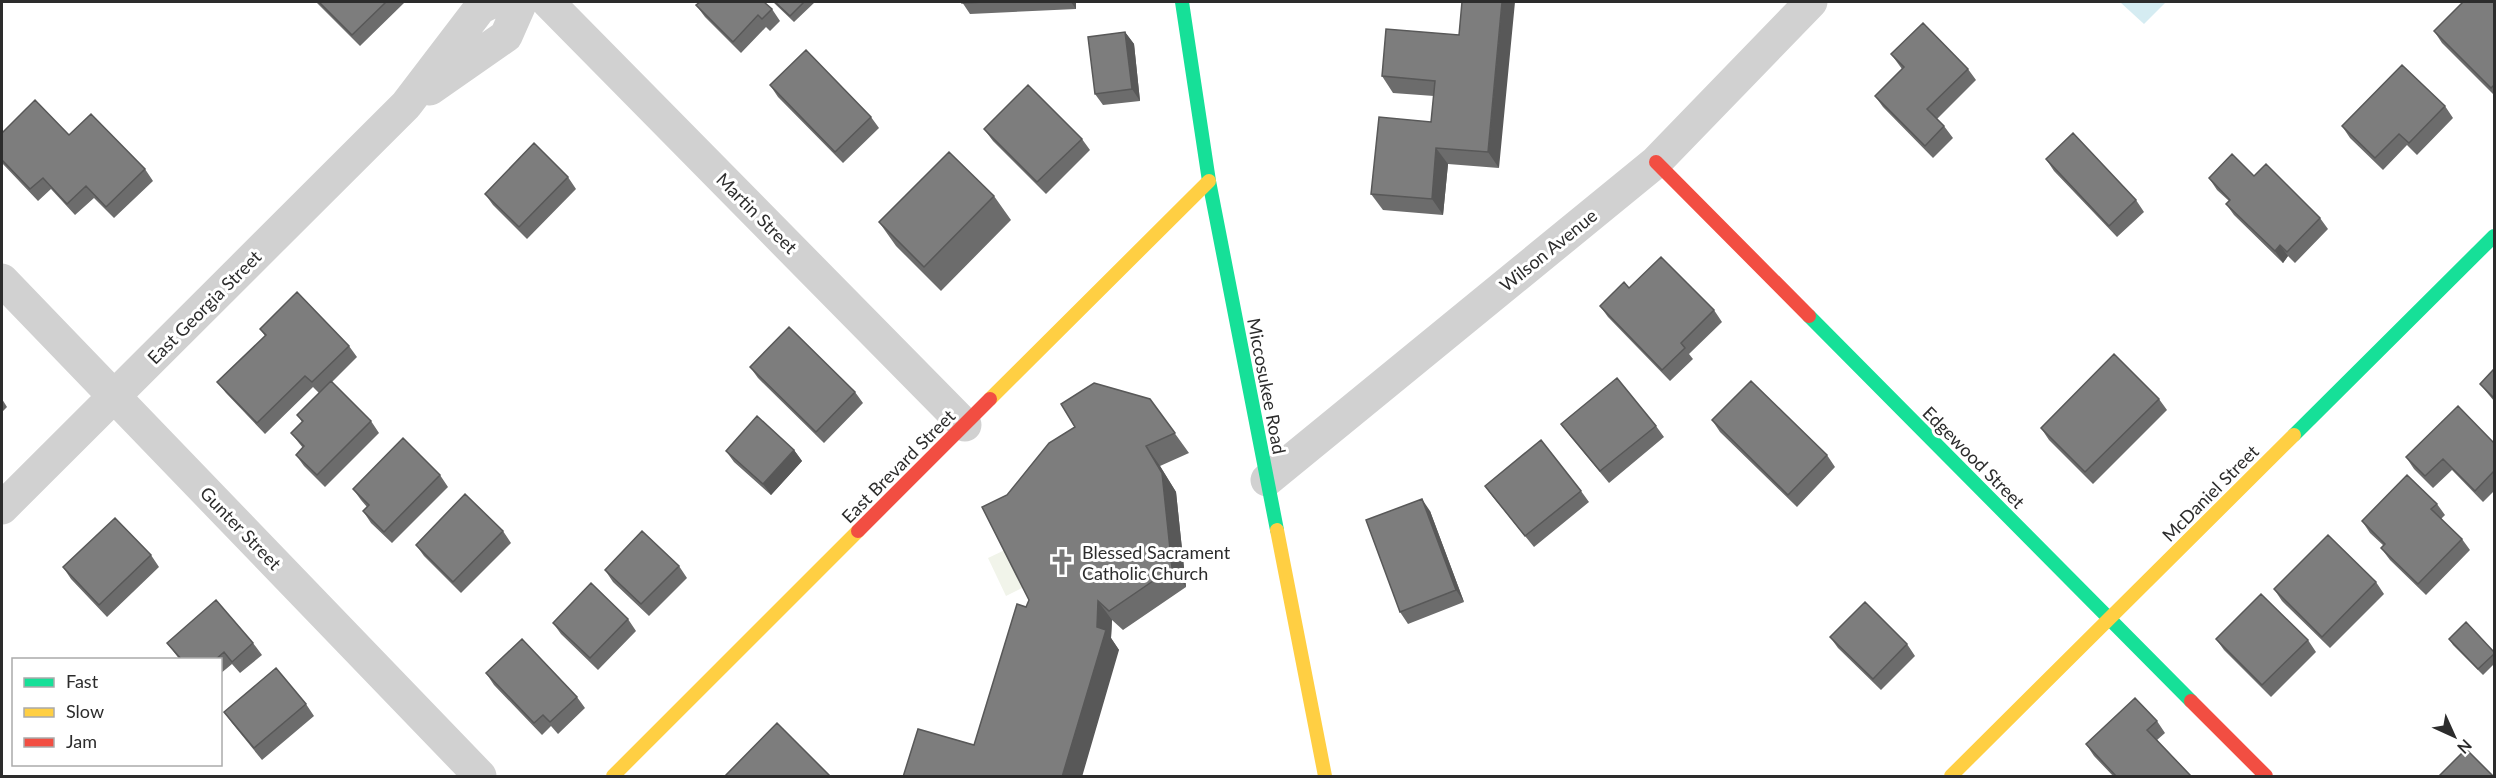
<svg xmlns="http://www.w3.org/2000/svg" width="2496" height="778" font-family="Lato,sans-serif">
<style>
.green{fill:#f1f4ea}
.water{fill:#d5ecf2}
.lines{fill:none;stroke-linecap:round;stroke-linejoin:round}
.street{stroke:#d1d1d1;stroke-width:33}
.fast{stroke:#16e098;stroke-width:14}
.slow{stroke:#ffcf43;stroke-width:14}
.jam{stroke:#f24e42;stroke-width:14}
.wall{fill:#6c6c6c}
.shaded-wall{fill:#585858}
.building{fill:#7d7d7d;stroke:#585858;stroke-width:1.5}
.labels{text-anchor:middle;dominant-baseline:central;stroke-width:6;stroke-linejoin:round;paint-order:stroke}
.street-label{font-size:18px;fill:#2c2c2c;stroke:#fff}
.poi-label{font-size:18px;fill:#2c2c2c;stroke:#fff;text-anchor:start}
</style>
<rect width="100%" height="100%" fill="#fff"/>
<path class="green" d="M 1007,549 L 1026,586 L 1006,596 L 988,558 Z"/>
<path class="water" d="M 2120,2 L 2166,2 L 2144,24 Z"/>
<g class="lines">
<path class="street" d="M 548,2 L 965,425
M 430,89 L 506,36 L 521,2
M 2,280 L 480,776
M 1267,480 L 1656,162 L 1811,2
M 2,508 L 406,105 L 480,8 L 492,2"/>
<path class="fast" d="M 1182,2 L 1209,181 L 1277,530
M 1809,316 L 2191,701
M 2294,435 L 2494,236"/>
<path class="slow" d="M 990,399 L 1209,181
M 1277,530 L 1325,776
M 613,776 L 858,531
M 1951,776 L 2294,435"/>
<path class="jam" d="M 1656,162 L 1809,316
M 858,531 L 990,399
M 2191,701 L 2266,776"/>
</g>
<path class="wall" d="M 316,2 L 404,2 L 404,3 L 360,46 Z
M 773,2 L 815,2 L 794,22 Z
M 962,2 L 1076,2 L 1076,9 L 970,14 Z
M 2494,2 L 2494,95 L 2442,43 L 2434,31 Z
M 696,5 L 772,9 L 780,21 L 770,31 L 766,27 L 741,53 L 705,17 Z
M 1125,32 L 1134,44 L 1140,101 L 1103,105 L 1095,94 Z
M 1459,35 L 1499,168 L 1448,164 L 1443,215 L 1383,210 L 1371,194 L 1431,122 L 1434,96 L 1393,93 L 1382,76 Z
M 1891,54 L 1968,69 L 1976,80 L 1937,119 L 1944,126 L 1953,138 L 1933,158 L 1883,107 L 1875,96 L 1902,69 Z
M 770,85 L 871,117 L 879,128 L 843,163 L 778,97 Z
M 2445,106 L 2453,118 L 2417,155 L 2407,145 L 2383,170 L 2350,138 L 2342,126 Z
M 984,129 L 1082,139 L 1090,150 L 1046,194 L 993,141 Z
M 2,133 L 69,135 L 145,169 L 153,181 L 114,218 L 94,198 L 75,215 L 51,189 L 38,201 L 2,163 Z
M 2046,159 L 2136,200 L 2144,212 L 2117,237 L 2054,171 Z
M 2254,176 L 2320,218 L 2328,229 L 2295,263 L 2288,256 L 2283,263 L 2234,215 L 2226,204 L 2229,201 L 2217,190 L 2209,178 Z
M 568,177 L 576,189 L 527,239 L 493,205 L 485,194 Z
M 994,196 L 1011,220 L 941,291 L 896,246 L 879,222 Z
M 1629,288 L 1714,310 L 1722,322 L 1689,354 L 1693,359 L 1670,381 L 1608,317 L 1600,306 Z
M 260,329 L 349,346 L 357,357 L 332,382 L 371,421 L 379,433 L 325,487 L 304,466 L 296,455 L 303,448 L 291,433 L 302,422 L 297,415 L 319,393 L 313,387 L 265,434 L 226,393 L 217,382 L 265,336 Z
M 750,367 L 855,392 L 863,403 L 824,443 L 758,378 Z
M 2494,369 L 2494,401 L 2489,395 L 2480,384 Z
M 2,399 L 7,407 L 2,412 Z
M 1150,399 L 1189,453 L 1160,466 L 1176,492 L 1186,587 L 1123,630 L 1112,620 L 1111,638 L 1119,650 L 974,745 L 1029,600 L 1007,495 Z
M 2159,399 L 2167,410 L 2093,484 L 2049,440 L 2041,428 Z
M 1712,420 L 1827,455 L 1835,467 L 1797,507 L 1720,432 Z
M 1561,424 L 1656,426 L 1664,437 L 1609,483 L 1570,436 Z
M 2494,443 L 2494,491 L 2483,502 L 2452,470 L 2433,488 L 2414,469 L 2406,457 Z
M 794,450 L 802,461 L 771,495 L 734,462 L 726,451 Z
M 440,475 L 448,487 L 392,543 L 371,523 L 363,511 L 367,507 L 361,500 L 353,489 Z
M 1485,486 L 1581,491 L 1589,502 L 1534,547 L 1493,497 Z
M 2437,504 L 2445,515 L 2441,519 L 2462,539 L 2470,550 L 2426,595 L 2390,560 L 2381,548 L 2384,546 L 2370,533 L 2362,521 Z
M 1430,511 L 1464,602 L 1408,624 L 1400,612 Z
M 503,531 L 511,543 L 461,593 L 424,556 L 416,545 Z
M 151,555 L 159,567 L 107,617 L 71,579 L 63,567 Z
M 679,566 L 687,578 L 649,616 L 613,582 L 605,570 Z
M 2376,582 L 2384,594 L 2330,648 L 2282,601 L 2274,589 Z
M 628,619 L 636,631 L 598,670 L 561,634 L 553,623 Z
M 1830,637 L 1907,644 L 1915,656 L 1881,690 L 1838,648 Z
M 2216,639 L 2308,640 L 2316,652 L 2271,697 L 2224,650 Z
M 2449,639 L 2494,652 L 2494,664 L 2483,675 L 2453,645 Z
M 167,643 L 253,643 L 262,655 L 240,673 L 232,664 L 220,674 L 220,660 L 180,660 Z
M 486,673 L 577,697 L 585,708 L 558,734 L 551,726 L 542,735 L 494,685 Z
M 306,704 L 314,716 L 262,760 L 232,723 L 224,712 Z
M 2157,721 L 2165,733 L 2157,740 L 2192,777 L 2114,777 L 2094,756 L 2086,744 Z"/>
<path class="shaded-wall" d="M 1071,2 L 1076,2 L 1076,9 Z
M 1502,2 L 1515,2 L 1499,168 L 1488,152 Z
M 1125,32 L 1134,44 L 1140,101 L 1132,89 Z
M 1436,148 L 1448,164 L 1443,215 L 1432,199 Z
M 2280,245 L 2288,256 L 2283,263 L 2275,251 Z
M 1146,446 L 1160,466 L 1176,492 L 1186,587 L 1172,568 Z
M 794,450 L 802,461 L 771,495 L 763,484 Z
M 1422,499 L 1430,511 L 1464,602 L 1456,590 Z
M 1098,601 L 1112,620 L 1111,638 L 1119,650 L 1082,777 L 1062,777 L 1097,627 Z"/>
<path class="building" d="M 319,2 L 386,2 L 352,35 Z
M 700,2 L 764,2 L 772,9 L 762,19 L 758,15 L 733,42 L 696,5 Z
M 775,2 L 804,2 L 790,16 Z
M 962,2 L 987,2 L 962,3 Z
M 1462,2 L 1502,2 L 1488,152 L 1436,148 L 1432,199 L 1371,194 L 1379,117 L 1431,122 L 1435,81 L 1382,76 L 1386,29 L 1459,35 Z
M 2463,2 L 2494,2 L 2494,85 L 2491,88 L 2434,31 Z
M 1923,23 L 1968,69 L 1927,109 L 1944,126 L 1925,146 L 1875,96 L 1904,67 L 1891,54 Z
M 1125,32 L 1132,89 L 1095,94 L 1088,37 Z
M 806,50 L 871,117 L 835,152 L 770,85 Z
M 2402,65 L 2445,106 L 2409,143 L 2399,134 L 2375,158 L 2342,126 Z
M 1028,85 L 1082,139 L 1037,182 L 984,129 Z
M 35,100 L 69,135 L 91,114 L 145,169 L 106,207 L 86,186 L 67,204 L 43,178 L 30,189 L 2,160 L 2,133 Z
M 2073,133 L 2136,200 L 2109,226 L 2046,159 Z
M 534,143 L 568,177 L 519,227 L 485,194 Z
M 949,152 L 994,196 L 924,267 L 879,222 Z
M 2232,154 L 2254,176 L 2266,164 L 2320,218 L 2287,252 L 2280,245 L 2275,251 L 2226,204 L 2230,200 L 2209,178 Z
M 1661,257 L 1714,310 L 1681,343 L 1685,348 L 1662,370 L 1600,306 L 1624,282 L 1629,288 Z
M 297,292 L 349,346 L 312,382 L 305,376 L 257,423 L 217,382 L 266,335 L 260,329 Z
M 789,327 L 855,392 L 816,432 L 750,367 Z
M 2114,354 L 2159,399 L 2085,472 L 2041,428 Z
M 2494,369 L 2494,398 L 2480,384 Z
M 1617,378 L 1656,426 L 1600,471 L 1561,424 Z
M 331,381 L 371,421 L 317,475 L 296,455 L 304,446 L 291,433 L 303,421 L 297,415 Z
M 1751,381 L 1827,455 L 1788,495 L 1712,420 Z
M 1094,383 L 1150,399 L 1175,433 L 1146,446 L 1162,473 L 1172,568 L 1109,611 L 1098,601 L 1097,627 L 1106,630 L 1062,777 L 903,777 L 918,729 L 974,745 L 1017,604 L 1026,607 L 1029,600 L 982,507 L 1007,495 L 1049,443 L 1075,427 L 1061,404 Z
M 2458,406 L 2494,443 L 2494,471 L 2475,491 L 2443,459 L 2425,476 L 2406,457 Z
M 757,416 L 794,450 L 763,484 L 726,451 Z
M 403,438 L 440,475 L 384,532 L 363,511 L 369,505 L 353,489 Z
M 1541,440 L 1581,491 L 1525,536 L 1485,486 Z
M 2407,475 L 2437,504 L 2431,509 L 2462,539 L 2418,584 L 2381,548 L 2385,544 L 2362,521 Z
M 465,494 L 503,531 L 453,582 L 416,545 Z
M 1422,499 L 1456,590 L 1400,612 L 1366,520 Z
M 115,518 L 151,555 L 99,605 L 63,567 Z
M 642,531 L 679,566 L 641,604 L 605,570 Z
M 2328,535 L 2376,582 L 2322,637 L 2274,589 Z
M 591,583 L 628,619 L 590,658 L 553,623 Z
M 2261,594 L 2308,640 L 2262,685 L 2216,639 Z
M 216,600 L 253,643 L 232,662 L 224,652 L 215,660 L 182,660 L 167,643 Z
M 1865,602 L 1907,644 L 1873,679 L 1830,637 Z
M 2466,622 L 2494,652 L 2494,654 L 2478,669 L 2449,639 Z
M 522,639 L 577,697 L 550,722 L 543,715 L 534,723 L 486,673 Z
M 276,668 L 306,704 L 254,748 L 224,712 Z
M 2135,698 L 2157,721 L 2147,730 L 2190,775 L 2188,777 L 2117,777 L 2086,744 Z
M 777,723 L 831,777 L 724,777 Z
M 2466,749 L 2494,777 L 2438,777 Z"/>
<defs>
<g id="church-bare" transform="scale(2.07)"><path d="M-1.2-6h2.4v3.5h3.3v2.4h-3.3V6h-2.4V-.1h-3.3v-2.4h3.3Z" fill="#767676" stroke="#fff" stroke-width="2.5" paint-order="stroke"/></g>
</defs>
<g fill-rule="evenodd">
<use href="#church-bare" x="1062" y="562"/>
</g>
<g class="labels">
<g class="street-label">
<text transform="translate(757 213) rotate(45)">Martin Street</text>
<text transform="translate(1548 250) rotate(-39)">Wilson Avenue</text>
<text transform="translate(204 307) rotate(-45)">East Georgia Street</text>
<text transform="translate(1267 386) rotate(79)">Miccosukee Road</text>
<text transform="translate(1974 457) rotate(45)">Edgewood Street</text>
<text transform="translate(898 466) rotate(-45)">East Brevard Street</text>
<text transform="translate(2210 493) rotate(-45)">McDaniel Street</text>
<text transform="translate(241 528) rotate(46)">Gunter Street</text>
</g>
<g class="poi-label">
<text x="1082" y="552">Blessed Sacrament<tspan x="1082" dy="21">Catholic Church</tspan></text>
</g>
</g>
<rect width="2496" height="778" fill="none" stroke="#2c2c2c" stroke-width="6"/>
<rect x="12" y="658" width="210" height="108" fill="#ffffff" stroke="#ababab" stroke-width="1.5"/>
<rect x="24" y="678" width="30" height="9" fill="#16e098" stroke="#ababab" stroke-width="1.5"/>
<text x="66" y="688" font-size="18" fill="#2c2c2c">Fast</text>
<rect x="24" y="708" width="30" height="9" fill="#ffcf43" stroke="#ababab" stroke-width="1.5"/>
<text x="66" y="718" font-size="18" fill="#2c2c2c">Slow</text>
<rect x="24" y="738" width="30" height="9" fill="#f24e42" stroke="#ababab" stroke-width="1.5"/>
<text x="66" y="748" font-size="18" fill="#2c2c2c">Jam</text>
<g transform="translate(2454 736) rotate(135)" stroke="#ffffff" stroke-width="4.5" paint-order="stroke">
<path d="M0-4.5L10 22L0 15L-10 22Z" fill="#2c2c2c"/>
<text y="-9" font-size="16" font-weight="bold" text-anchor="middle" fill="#2c2c2c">N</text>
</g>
</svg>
